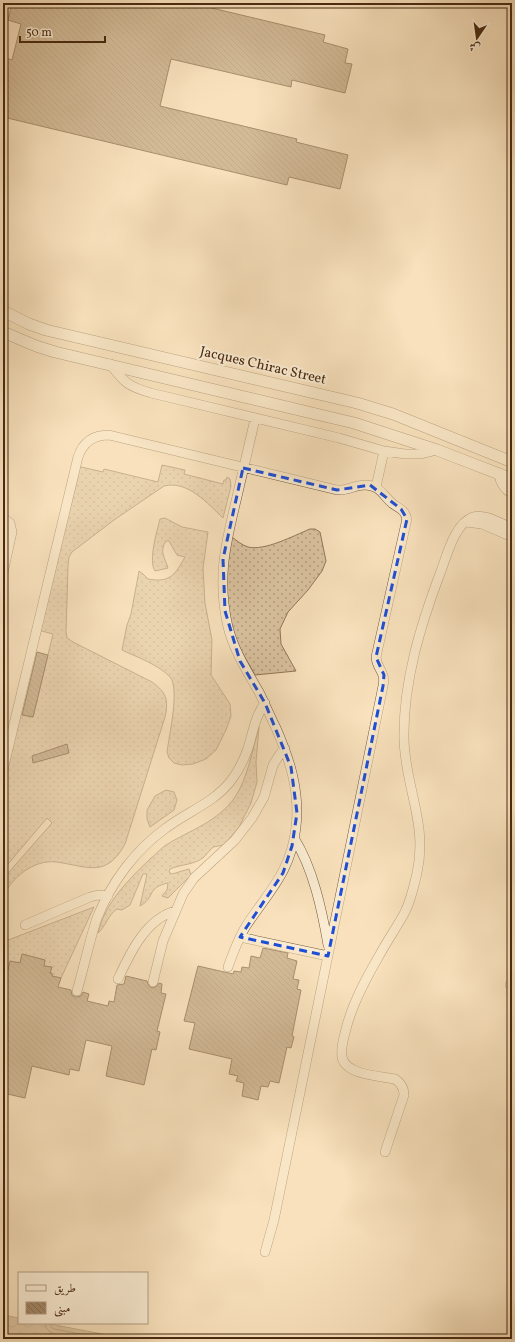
<svg xmlns="http://www.w3.org/2000/svg" width="515" height="1342" font-family="Vollkorn,Amiri,serif">
<style>
.grass{fill:url(#grass-dots);stroke:#927658}
.water{fill:url(#water-waves);stroke:#8e7354}
.lines{fill:none;stroke-linecap:round;stroke-linejoin:round}
.shore{stroke:#826649;stroke-width:1}
.building{fill:url(#building-back-hatch);stroke:#492a10}
.minor-casing{stroke:#75583b;stroke-width:10}
.tertiary-casing{stroke:#75583b;stroke-width:12}
.minor{stroke:#faecd3;stroke-width:9}
.tertiary{stroke:#faecd3;stroke-width:11}
.marked{fill:none;stroke:#1d4ed8;stroke-width:3;stroke-dasharray:8 5;stroke-linejoin:round}
.labels{text-anchor:middle;dominant-baseline:central;stroke-width:4;stroke-linejoin:round;paint-order:stroke}
.street-label{font-size:14px;fill:#492a10;stroke:#faecd3}
</style>
<defs>
<pattern id="grass-dots" width="8" height="8" patternUnits="userSpaceOnUse"><rect width="8" height="8" fill="#dac29f"/><path d="M2 2h.1M6 6h.1" fill="none" stroke="#b39e80" stroke-width="1.8" stroke-linecap="round"/></pattern>
<pattern id="water-waves" width="16" height="10" patternUnits="userSpaceOnUse"><rect width="16" height="10" fill="#bca382"/><path d="M0 5q4-4 8 0t8 0" fill="none" stroke="#9b8569"/></pattern>
<pattern id="building-back-hatch" width="6" height="6" patternUnits="userSpaceOnUse"><rect width="6" height="6" fill="#a48969"/><path d="M-1 5l2 2M0 0l6 6M5-1l2 2" fill="none" stroke="#887055"/></pattern>
</defs>
<rect width="100%" height="100%" fill="#f8e1bc"/>
<filter id="stains"><feTurbulence type="fractalNoise" baseFrequency=".005" numOctaves="4"/><feColorMatrix values="0 0 0 0 .2 0 0 0 0 .09 0 0 0 0 .02 0 0 0 .5 -.17"/></filter>
<radialGradient id="worn" r=".72"><stop offset=".6" stop-color="#630" stop-opacity="0"/><stop offset="1" stop-color="#630" stop-opacity=".3"/></radialGradient>
<path class="grass" d="M 162,465 L 185,470 L 184,474 L 223,484 L 224,480 L 226,480 L 227,477 L 230,479 L 231,486 L 223,518 C 208,504 188,480 164,486 L 114,520 L 72,552 L 69,557 L 68,566 L 66,632 L 67,638 L 73,642 L 152,682 C 166,692 169,700 165,717 L 125,844 C 106,879 87,866 56,862 C 34,859 11,878 3,897 L 3,879 L 52,823 L 47,818 L 3,870 L 3,785 L 18,714 L 33,717 L 53,634 L 38,630 L 74,492 L 77,480 L 74,479 L 77,466 L 103,472 L 104,469 L 158,482 Z
M 165,518 L 182,527 L 208,532 L 203,568 L 205,603 L 212,640 L 211,675 L 230,704 L 231,716 L 226,730 L 216,750 L 206,759 L 193,764 L 182,765 L 174,763 L 169,758 L 167,752 C 169,736 180,688 170,677 C 159,665 137,657 122,650 L 127,625 L 131,614 L 139,571 L 143,574 L 148,579 C 170,583 175,575 185,557 L 177,555 L 169,541 L 166,541 C 159,551 165,558 168,568 L 155,571 C 148,561 157,531 160,519 Z
M 310,529 L 315,529 L 320,532 L 326,561 L 322,571 L 308,590 L 288,612 L 280,629 L 281,644 L 296,671 L 255,675 L 235,640 L 226,601 L 224,571 L 232,537 C 237,541 242,545 248,547 C 265,551 293,536 310,529 Z
M 259,727 L 256,762 L 257,782 L 251,803 L 239,827 L 224,845 L 213,847 C 210,850 207,854 204,857 C 195,865 181,864 170,869 L 169,872 L 172,874 L 189,869 L 191,875 L 168,898 L 162,896 L 167,890 L 168,883 C 146,888 156,897 140,906 L 147,874 L 143,874 L 130,905 L 122,910 L 117,909 C 108,915 106,926 98,933 C 105,903 128,880 150,859 C 155,855 160,849 166,845 C 190,830 218,822 235,797 C 247,780 253,748 259,727 Z
M 166,790 L 174,792 L 177,800 L 174,810 L 150,827 L 147,819 L 147,810 L 155,796 Z
M 94,907 L 61,978 L 52,976 L 52,974 L 50,973 L 52,967 L 44,966 L 45,960 L 22,954 L 20,963 L 10,961 L 3,995 L 3,942 Z"/>
<path class="water" d="M 3,1315 L 19,1318 L 19,1323 L 45,1323 L 128,1339 L 3,1339 Z"/>
<g class="lines">
<path class="shore" d="M 45,1323 C 46,1338 69,1337 80,1339
M 50,1323 L 51,1327 L 54,1329 L 107,1339"/>
</g>
<path class="building" d="M 12,3 L 191,3 L 325,35 L 323,42 L 348,49 L 345,63 L 352,64 L 345,93 L 292,80 L 291,87 L 171,59 L 160,106 L 297,139 L 296,142 L 348,155 L 340,189 L 289,177 L 287,185 L 3,117 L 3,57 L 12,60 L 21,24 L 8,20 Z
M 37,652 L 48,655 L 33,717 L 22,715 Z
M 67,744 L 69,753 L 33,763 L 32,756 Z
M 263,948 L 288,953 L 287,958 L 297,961 L 293,979 L 299,980 L 297,989 L 301,990 L 292,1036 L 294,1037 L 291,1048 L 287,1047 L 279,1083 L 270,1081 L 268,1087 L 261,1086 L 258,1100 L 242,1096 L 244,1083 L 236,1081 L 238,1076 L 229,1074 L 232,1059 L 189,1049 L 195,1023 L 184,1021 L 198,966 L 233,974 L 234,971 L 241,972 L 242,967 L 249,968 L 251,956 L 260,958 Z
M 22,954 L 45,960 L 44,966 L 52,967 L 50,973 L 52,973 L 52,976 L 61,978 L 58,987 L 71,990 L 72,995 L 76,997 L 81,996 L 83,992 L 89,994 L 87,1001 L 108,1006 L 109,1001 L 114,1002 L 117,985 L 124,984 L 126,976 L 147,981 L 149,986 L 152,988 L 157,986 L 159,983 L 162,984 L 161,993 L 166,994 L 157,1031 L 160,1032 L 156,1050 L 152,1049 L 144,1085 L 106,1076 L 112,1046 L 86,1040 L 79,1071 L 70,1069 L 69,1075 L 32,1066 L 25,1098 L 3,1093 L 3,991 L 10,961 L 20,963 Z"/>
<g class="lines">
<g class="minor-casing">
<path id="minor" d="M 110,364 C 125,383 127,386 151,393 L 339,438 L 384,451 L 405,454 L 421,454 L 437,450
M 499,474 C 500,483 504,489 512,494
M 376,487 L 384,451
M 3,518 L 10,523 L 12,532 L 3,573
M 466,522 L 482,524 L 512,537
M 3,770 L 78,457 C 83,442 93,435 109,435 L 337,490 C 347,491 355,485 365,485 C 380,485 383,496 393,504 C 397,507 403,509 405,514 C 407,517 407,520 406,523 L 376,657 C 377,670 386,671 383,686 L 274,1220 L 265,1252
M 294,838 C 313,868 322,910 328,945
M 25,925 L 90,897 L 98,895 L 108,896
M 240,937 L 328,956
M 228,967 C 233,953 238,939 246,926 C 269,891 291,872 296,827 C 300,791 290,760 276,728 C 270,716 265,704 259,692 C 247,671 234,651 228,627 C 217,580 225,546 236,501 C 242,474 249,446 255,419
M 118,979 C 130,953 146,919 175,911
M 153,982 L 163,941 L 183,894 L 194,878 L 235,840 L 252,818 L 264,797 L 273,765 L 280,754 L 285,749
M 510,985 L 512,985
M 77,991 C 84,967 89,942 97,918 C 111,883 135,850 166,828 C 187,812 213,803 230,782 C 237,773 243,762 247,751 C 253,734 254,718 265,703
M 385,1152 L 404,1095 C 404,1088 401,1083 395,1079 C 380,1076 345,1075 342,1057 C 341,1049 343,1040 345,1033 C 351,1006 365,980 379,956 C 387,941 397,927 405,912 C 411,900 414,886 417,873 C 428,824 405,787 404,739 C 403,681 421,624 441,571 C 447,555 455,523 473,517 C 485,513 501,524 512,528"/>
</g>
<g class="tertiary-casing">
<path id="tertiary" d="M 3,311 L 29,324 L 46,330 L 357,403 L 393,414 L 512,462
M 3,332 L 36,346 L 55,352 L 354,423 L 437,450 L 512,479"/>
</g>
<use href="#minor" class="minor"/>
<use href="#tertiary" class="tertiary"/>
</g>
<path d="M0 0H515V1342H0ZM 243,468 L 337,490 L 370,485 L 401,509 L 407,519 L 376,657 L 384,675 L 383,686 L 328,956 L 240,937 L 283,873 L 292,846 L 297,813 L 291,767 L 265,703 L 240,661 L 225,611 L 223,559 Z" fill="#f8e1bc" fill-opacity=".55" fill-rule="evenodd"/>
<path class="marked" d="M 243,468 L 337,490 L 370,485 L 401,509 L 407,519 L 376,657 L 384,675 L 383,686 L 328,956 L 240,937 L 283,873 L 292,846 L 297,813 L 291,767 L 265,703 L 240,661 L 225,611 L 223,559 Z"/>
<g class="labels">
<g class="street-label">
<text transform="translate(263 366) rotate(13)">Jacques Chirac Street</text>
</g>
</g>
<rect width="515" height="1342" fill="none" stroke="#f8e1bc" stroke-width="16"/>
<rect x="4" y="4" width="507" height="1334" fill="none" stroke="#492a10" stroke-width="2"/>
<rect x="8" y="8" width="499" height="1326" fill="none" stroke="#492a10"/>
<rect x="18" y="1272" width="130" height="52" fill="#faecd3" stroke="#b39e85"/>
<rect x="26" y="1285" width="20" height="6" fill="#faecd3" stroke="#b39e85"/>
<text x="54" y="1292" font-size="12" fill="#492a10">طريق</text>
<rect x="26" y="1302" width="20" height="12" fill="url(#building-back-hatch)" stroke="#b39e85"/>
<text x="54" y="1312" font-size="12" fill="#492a10">مبنى</text>
<g transform="translate(477 38) rotate(193)" stroke="#faecd3" stroke-width="3" paint-order="stroke">
<path d="M0-3L7 15L0 10L-7 15Z" fill="#492a10"/>
<text y="-6" font-size="11" font-weight="bold" text-anchor="middle" fill="#492a10">ش</text>
</g>
<path d="M20 36v6h85v-6" fill="none" stroke="#492a10" stroke-width="2"/>
<text x="26" y="36" font-size="12" fill="#492a10" stroke="#faecd3" stroke-width="3" paint-order="stroke">50 m</text>
<rect width="100%" height="100%" filter="url(#stains)"/>
<rect width="100%" height="100%" fill="url(#worn)"/>
</svg>
